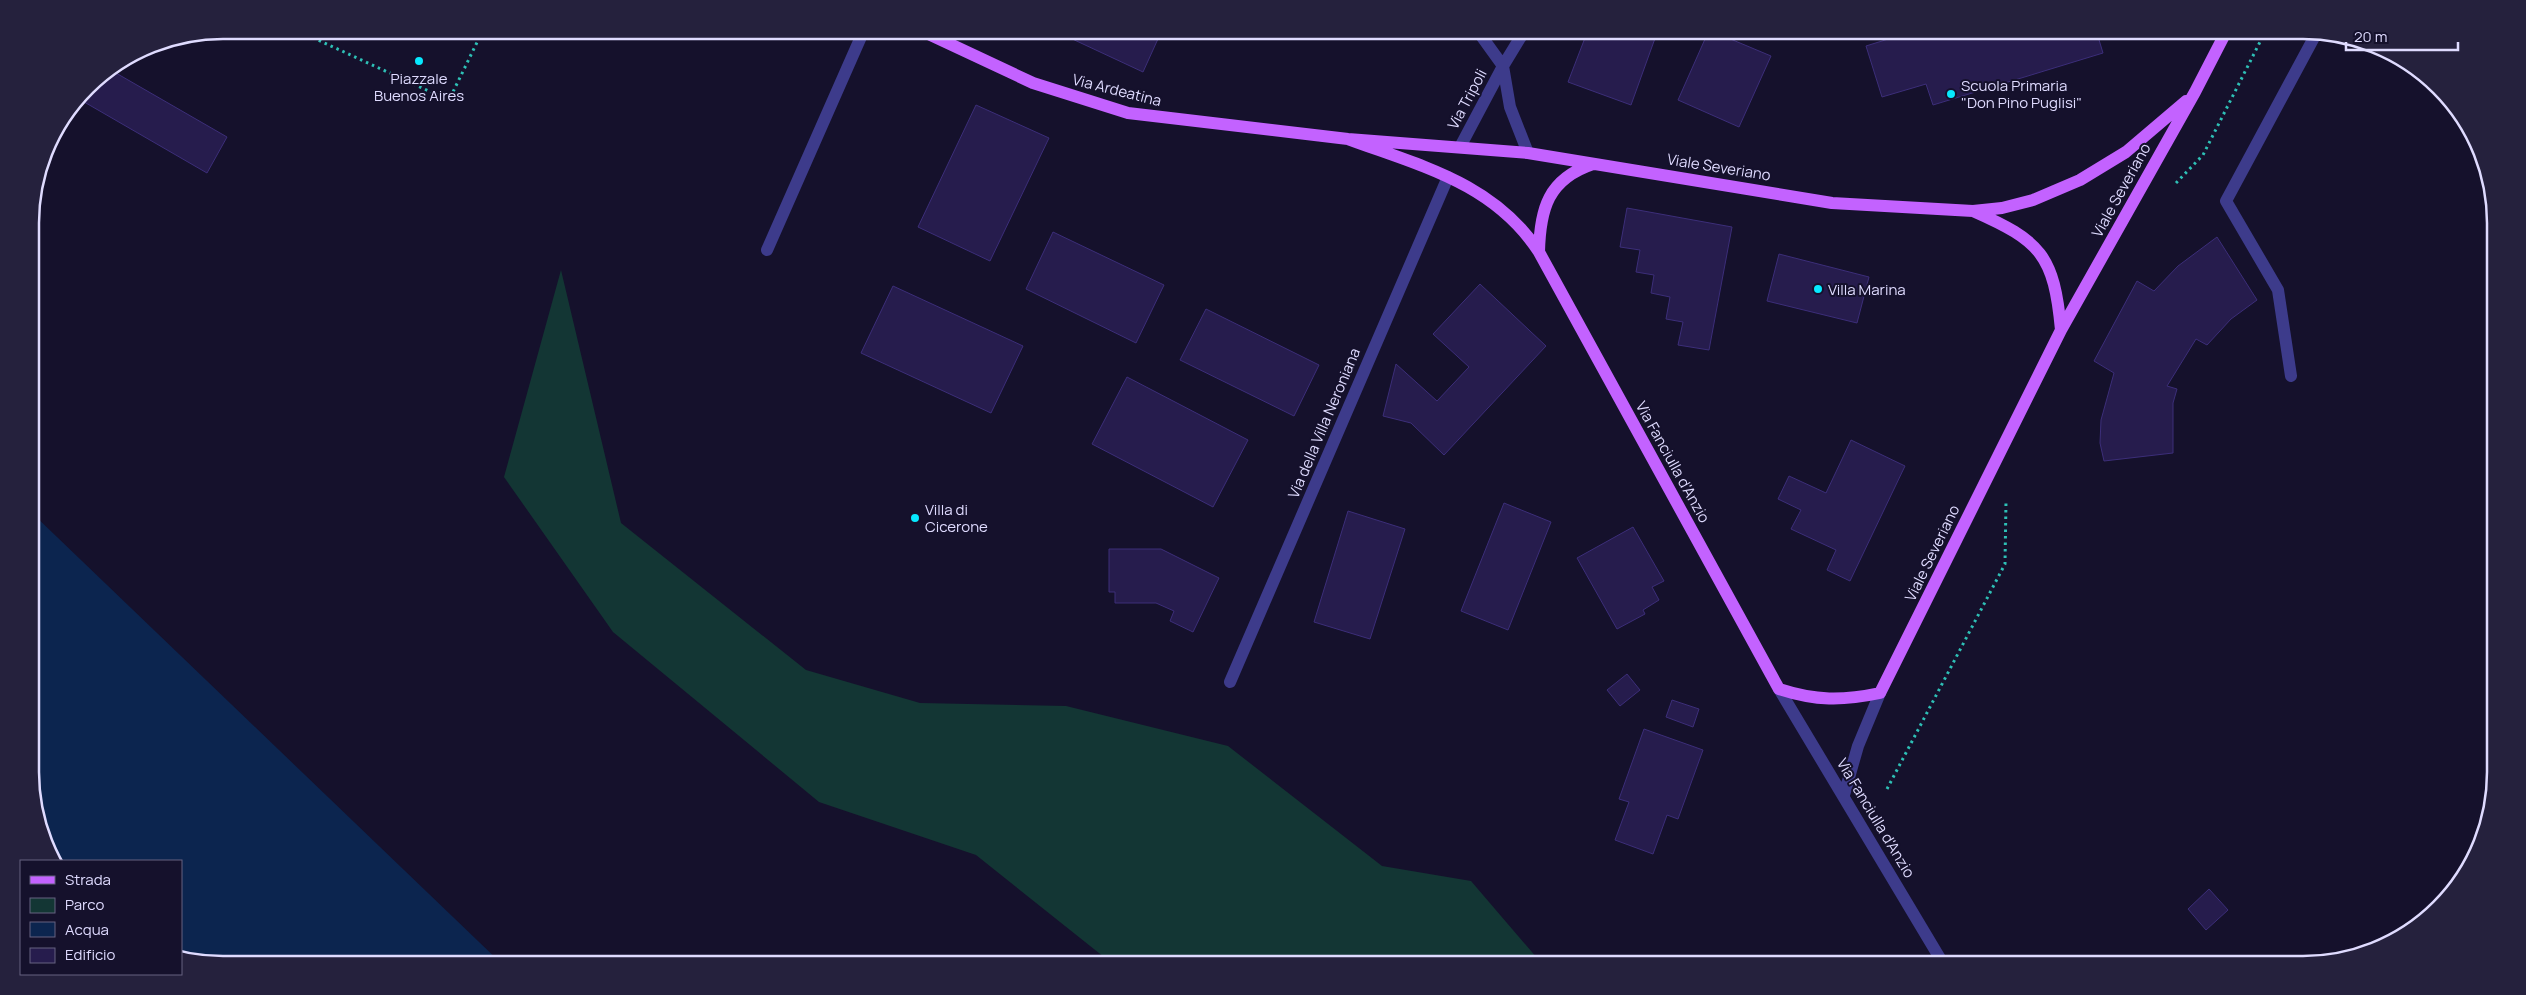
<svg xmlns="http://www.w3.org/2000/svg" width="2526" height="995" font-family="Manrope,sans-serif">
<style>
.green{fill:#133634}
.water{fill:#0c254f}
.building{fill:#261c4d;stroke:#3c2e79}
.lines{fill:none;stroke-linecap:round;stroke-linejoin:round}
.path{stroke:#2ec0b6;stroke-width:3;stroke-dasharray:2.5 4;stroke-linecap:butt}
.minor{stroke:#3d3b8b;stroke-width:12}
.major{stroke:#c362ff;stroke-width:12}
.poi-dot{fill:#07e9ff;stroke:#15112c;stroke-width:2}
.labels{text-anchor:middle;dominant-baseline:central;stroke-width:4;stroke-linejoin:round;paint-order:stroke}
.poi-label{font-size:15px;fill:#dfdbff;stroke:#15112c;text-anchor:start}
.street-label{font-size:15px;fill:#dfdbff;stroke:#15112c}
.rim{fill:none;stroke:#dfdbff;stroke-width:2.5}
</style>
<rect width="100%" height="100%" fill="#15112c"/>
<path class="green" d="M 561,270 L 621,523 L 806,670 L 920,703 L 1066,706 L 1228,746 L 1382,866 L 1471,881 L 1543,965 L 1114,965 L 976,855 L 819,802 L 613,632 L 504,477 Z"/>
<path class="water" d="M 32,513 L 503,965 L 222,965 L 181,958 L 181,861 L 52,861 L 34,810 Z"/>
<path class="building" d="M 1053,30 L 1162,30 L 1143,72 Z
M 1588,30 L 1658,30 L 1631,105 L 1568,82 Z
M 1709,30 L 1771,56 L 1739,127 L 1678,100 Z
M 1917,30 L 2096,30 L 2103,53 L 1933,105 L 1926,84 L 1882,97 L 1866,46 Z
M 109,69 L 227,137 L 207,173 L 79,99 L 95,78 Z
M 976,105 L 1049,138 L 990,261 L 918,227 Z
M 1627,208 L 1732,227 L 1709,350 L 1678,345 L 1683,322 L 1666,319 L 1670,297 L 1651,293 L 1654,275 L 1636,272 L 1640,250 L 1620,247 Z
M 1053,232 L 1164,285 L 1136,343 L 1026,289 Z
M 2217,237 L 2257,300 L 2231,319 L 2207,345 L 2196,339 L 2167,386 L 2177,389 L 2173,403 L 2173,453 L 2104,461 L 2100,443 L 2101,420 L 2114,373 L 2094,361 L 2137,281 L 2154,291 L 2178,266 Z
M 1779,254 L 1869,277 L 1857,323 L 1767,301 Z
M 1480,284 L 1546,346 L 1444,455 L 1411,423 L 1383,416 L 1396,364 L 1437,401 L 1469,367 L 1433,334 Z
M 893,286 L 1023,346 L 991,413 L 861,353 Z
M 1206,309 L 1319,365 L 1294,416 L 1180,360 Z
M 1127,377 L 1248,440 L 1213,507 L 1092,444 Z
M 1851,440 L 1905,466 L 1850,581 L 1827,570 L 1836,550 L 1791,529 L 1801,510 L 1778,499 L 1789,476 L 1826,493 Z
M 1504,503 L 1551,522 L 1508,630 L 1461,611 Z
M 1348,511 L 1405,529 L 1370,639 L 1314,622 Z
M 1633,527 L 1664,581 L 1652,587 L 1659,600 L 1643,610 L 1645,614 L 1617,629 L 1577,558 Z
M 1109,549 L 1161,549 L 1219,578 L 1193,632 L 1170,621 L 1174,611 L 1156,603 L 1115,603 L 1115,592 L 1109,592 Z
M 1627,674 L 1640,690 L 1620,706 L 1607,690 Z
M 1672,700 L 1699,709 L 1693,727 L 1666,717 Z
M 1644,729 L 1703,750 L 1678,819 L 1667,815 L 1653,854 L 1615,840 L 1629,802 L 1619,799 Z
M 2209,889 L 2228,910 L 2206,930 L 2188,909 Z"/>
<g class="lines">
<path class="path" d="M 311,30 L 318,40 L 444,98 L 452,94 L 483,30
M 2176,183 L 2203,155 L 2266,30
M 1887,789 L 2005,564 L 2006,501"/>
<path class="minor" d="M 1477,30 L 1503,66 L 1510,107 L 1528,153
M 1460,147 L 1503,66 L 1525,30
M 767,250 L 864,30
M 2291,376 L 2278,290 L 2226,201 L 2317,32
M 1230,682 L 1448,177
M 1779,689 L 1944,965
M 1844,795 L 1858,746 L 1880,693"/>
<path class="major" d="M 920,30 L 1033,83 L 1128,113 L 1348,139 L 1528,153 L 1832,203 L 1973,211 L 2002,208 L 2033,200 L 2080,180 L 2126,152 L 2186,101
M 1348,139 C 1421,166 1494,183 1539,252 L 1779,689 C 1816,701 1842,701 1880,693 L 2061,330 L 2195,92 L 2227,30
M 1973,211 C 2041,241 2054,255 2061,330
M 1539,252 C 1540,209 1548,179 1593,164"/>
</g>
<g class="poi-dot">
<circle cx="419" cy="61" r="5"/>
<circle cx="1951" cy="94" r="5"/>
<circle cx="1818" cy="289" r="5"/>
<circle cx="915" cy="518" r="5"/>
</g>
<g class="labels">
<g class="poi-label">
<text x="419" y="78" text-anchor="middle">Piazzale<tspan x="419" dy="17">Buenos Aires</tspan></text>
<text x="1961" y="85">Scuola Primaria<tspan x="1961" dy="17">"Don Pino Puglisi"</tspan></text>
<text x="1828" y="289">Villa Marina</text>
<text x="925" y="509">Villa di<tspan x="925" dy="17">Cicerone</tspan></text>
</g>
<g class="street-label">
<text transform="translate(1117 90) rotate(14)">Via Ardeatina</text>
<text transform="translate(1467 99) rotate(-62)">Via Tripoli</text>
<text transform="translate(1719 167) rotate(9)">Viale Severiano</text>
<text transform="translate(2121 190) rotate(-61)">Viale Severiano</text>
<text transform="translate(1324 423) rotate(-67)">Via della Villa Neroniana</text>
<text transform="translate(1673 462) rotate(61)">Via Fanciulla d'Anzio</text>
<text transform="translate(1932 553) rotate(-64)">Viale Severiano</text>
<text transform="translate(1876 818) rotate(59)">Via Fanciulla d'Anzio</text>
</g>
</g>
<path d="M0 0H2526V995H0ZM223 39H2303A184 184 0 0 1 2487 223V772A184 184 0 0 1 2303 956H223A184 184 0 0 1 39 772V223A184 184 0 0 1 223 39Z" fill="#25213d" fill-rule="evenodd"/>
<path class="rim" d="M223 39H2303A184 184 0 0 1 2487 223V772A184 184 0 0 1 2303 956H223A184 184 0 0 1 39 772V223A184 184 0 0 1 223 39Z"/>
<rect x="20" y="860" width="162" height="115" fill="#15112c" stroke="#666280"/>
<rect x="30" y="876" width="25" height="8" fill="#c362ff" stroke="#666280"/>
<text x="65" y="885" font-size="15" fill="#dfdbff">Strada</text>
<rect x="30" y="898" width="25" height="15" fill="#133634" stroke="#666280"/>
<text x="65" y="910" font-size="15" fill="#dfdbff">Parco</text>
<rect x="30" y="922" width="25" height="15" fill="#0c254f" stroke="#666280"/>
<text x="65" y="935" font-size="15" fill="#dfdbff">Acqua</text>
<rect x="30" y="948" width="25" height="15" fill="#261c4d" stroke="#666280"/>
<text x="65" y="960" font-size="15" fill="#dfdbff">Edificio</text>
<path d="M2346 42v8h112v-8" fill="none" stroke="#dfdbff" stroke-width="2.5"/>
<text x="2354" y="42" font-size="15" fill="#dfdbff" stroke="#15112c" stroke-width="4" paint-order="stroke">20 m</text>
</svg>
